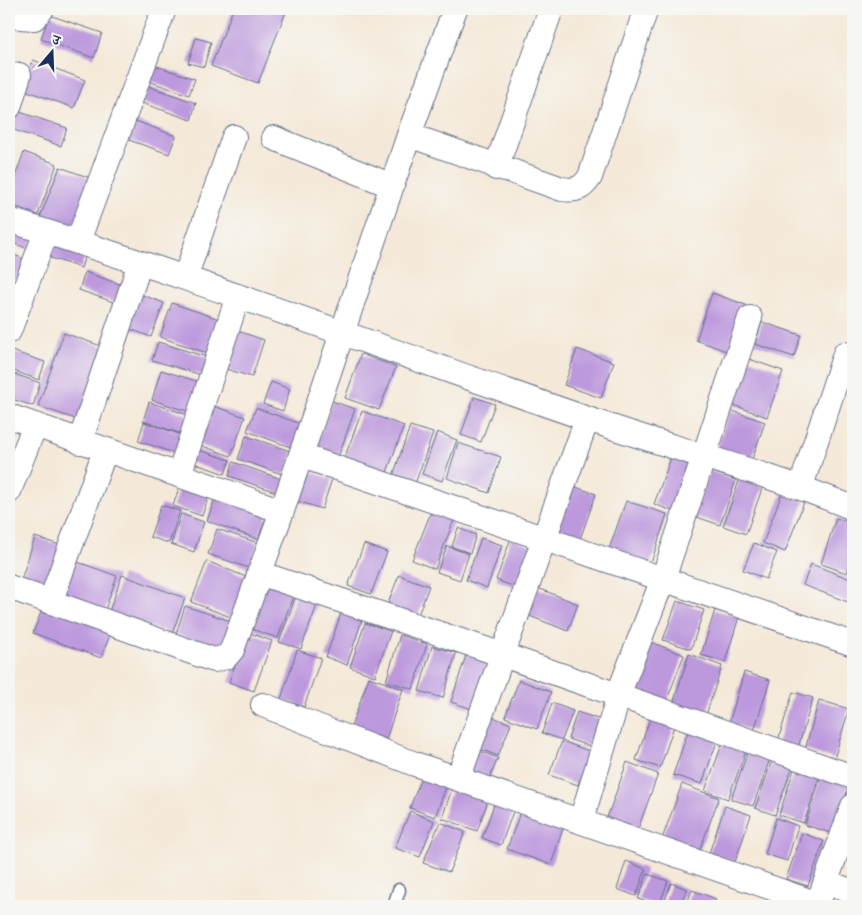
<svg xmlns="http://www.w3.org/2000/svg" width="862" height="915" font-family="'IM FELL French Canon','Noto Serif Devanagari',serif">
<style>
.building{fill:#bc98dd}
.lines{fill:none;stroke-linecap:round;stroke-linejoin:round}
.lane-casing{stroke:#677089;stroke-width:15}
.street-casing{stroke:#677089;stroke-width:26}
.lane{stroke:#fff;stroke-width:12}
.street{stroke:#fff;stroke-width:24}
</style>
<rect width="100%" height="100%" fill="#f6f6f2"/>
<filter id="ink" filterUnits="userSpaceOnUse"><feTurbulence type="fractalNoise" baseFrequency=".02" numOctaves="2"/><feDisplacementMap in="SourceGraphic" scale="10" xChannelSelector="R" yChannelSelector="G"/><feConvolveMatrix kernelMatrix="1 2 1 2 8 2 1 2 1" color-interpolation-filters="sRGB"/></filter>
<filter id="wash" filterUnits="userSpaceOnUse"><feTurbulence type="fractalNoise" baseFrequency=".0096" numOctaves="4" result="noise"/><feDisplacementMap in="SourceGraphic" scale="20" xChannelSelector="R" yChannelSelector="G"/><feGaussianBlur stdDeviation="1.12" result="paint"/><feColorMatrix in="noise" values="0 0 0 0 0 0 0 0 0 0 0 0 0 0 0 0 0 1.4 0 .05"/><feComposite in="paint" operator="in"/></filter>
<g filter="url(#wash)">
<rect width="100%" height="100%" fill="#f4e9d8"/>
<g id="blocks">
<path class="building" d="M 233,9 L 287,9 L 258,83 L 211,66 Z
M 49,15 L 102,33 L 94,58 L 41,39 Z
M 196,38 L 211,42 L 204,67 L 188,63 Z
M 33,60 L 85,80 L 74,108 L 22,89 Z
M 151,64 L 195,79 L 189,95 L 145,80 Z
M 148,86 L 196,103 L 191,120 L 142,103 Z
M 17,111 L 67,128 L 61,146 L 11,129 Z
M 130,119 L 176,136 L 169,154 L 123,138 Z
M 24,152 L 57,164 L 38,215 L 9,204 L 9,193 Z
M 60,167 L 93,179 L 73,230 L 40,217 Z
M 9,223 L 35,233 L 29,249 L 9,242 Z
M 49,237 L 87,250 L 81,268 L 42,255 Z
M 9,253 L 29,261 L 21,283 L 9,279 Z
M 85,272 L 128,287 L 122,305 L 79,290 Z
M 134,292 L 164,303 L 151,337 L 122,326 Z
M 712,293 L 746,305 L 729,352 L 696,340 Z
M 172,303 L 222,320 L 210,354 L 160,337 Z
M 762,322 L 801,335 L 794,357 L 755,344 Z
M 238,331 L 264,340 L 252,377 L 226,369 Z
M 64,333 L 104,347 L 78,420 L 38,406 Z
M 158,342 L 210,358 L 205,376 L 152,360 Z
M 577,349 L 614,362 L 601,398 L 564,385 Z
M 9,350 L 45,362 L 39,380 L 9,369 Z
M 361,354 L 396,367 L 379,410 L 345,398 Z
M 749,359 L 783,371 L 767,417 L 733,405 Z
M 161,370 L 206,384 L 196,414 L 152,400 Z
M 9,372 L 40,383 L 33,406 L 9,398 Z
M 271,382 L 290,389 L 283,411 L 263,404 Z
M 474,397 L 495,404 L 481,442 L 461,435 Z
M 332,401 L 355,409 L 338,458 L 315,450 Z
M 149,402 L 194,417 L 188,436 L 143,421 Z
M 208,404 L 245,417 L 231,456 L 194,443 Z
M 256,408 L 304,425 L 296,449 L 247,431 Z
M 730,410 L 765,422 L 749,468 L 714,456 Z
M 362,411 L 404,426 L 386,475 L 344,459 Z
M 144,422 L 189,437 L 183,456 L 138,441 Z
M 410,426 L 433,433 L 415,484 L 393,476 Z
M 437,432 L 457,440 L 442,481 L 422,474 Z
M 246,436 L 293,452 L 285,475 L 238,459 Z
M 458,443 L 501,457 L 489,493 L 447,478 Z
M 192,448 L 230,460 L 225,474 L 188,461 Z
M 672,455 L 698,465 L 680,514 L 654,504 Z
M 233,462 L 287,481 L 282,494 L 229,476 Z
M 308,471 L 332,479 L 322,509 L 297,501 Z
M 710,471 L 736,480 L 720,525 L 694,516 Z
M 740,478 L 763,486 L 746,534 L 723,526 Z
M 181,482 L 210,492 L 202,516 L 173,506 Z
M 570,485 L 596,494 L 579,542 L 553,533 Z
M 782,493 L 804,502 L 785,552 L 763,543 Z
M 216,495 L 268,513 L 258,539 L 207,521 Z
M 626,501 L 667,514 L 651,563 L 609,549 Z
M 161,505 L 180,511 L 169,543 L 150,537 Z
M 431,512 L 454,520 L 435,569 L 412,560 Z
M 181,514 L 204,522 L 194,552 L 171,544 Z
M 836,518 L 853,524 L 853,554 L 847,573 L 821,564 Z
M 458,528 L 476,535 L 470,553 L 452,547 Z
M 217,529 L 258,543 L 249,568 L 208,554 Z
M 35,537 L 63,546 L 49,589 L 21,580 Z
M 481,538 L 502,545 L 487,588 L 466,580 Z
M 511,538 L 536,548 L 521,589 L 496,580 Z
M 754,543 L 777,552 L 766,579 L 743,570 Z
M 364,544 L 387,552 L 371,594 L 348,586 Z
M 447,546 L 469,554 L 460,580 L 437,572 Z
M 72,560 L 117,576 L 105,610 L 61,595 Z
M 207,561 L 251,579 L 236,619 L 191,602 Z
M 811,564 L 853,580 L 853,588 L 848,602 L 803,585 Z
M 122,575 L 185,598 L 172,634 L 109,612 Z
M 399,575 L 429,586 L 415,623 L 385,611 Z
M 268,581 L 295,590 L 278,638 L 251,629 Z
M 538,588 L 578,604 L 568,631 L 527,615 Z
M 298,590 L 320,597 L 301,649 L 279,642 Z
M 677,601 L 704,610 L 691,649 L 663,640 Z
M 45,602 L 113,627 L 101,658 L 33,633 Z
M 185,606 L 231,621 L 221,650 L 176,634 Z
M 715,610 L 739,617 L 725,662 L 701,655 Z
M 341,613 L 362,620 L 347,665 L 326,657 Z
M 365,623 L 391,631 L 375,676 L 350,667 Z
M 247,632 L 272,641 L 254,691 L 229,682 Z
M 400,635 L 427,644 L 413,689 L 386,681 Z
M 648,641 L 684,655 L 665,705 L 629,691 Z
M 432,646 L 456,653 L 443,698 L 419,691 Z
M 297,650 L 321,658 L 304,707 L 281,699 Z
M 467,652 L 494,660 L 478,711 L 451,702 Z
M 689,654 L 722,666 L 706,715 L 673,704 Z
M 744,672 L 770,680 L 754,731 L 729,723 Z
M 369,677 L 403,689 L 386,739 L 351,727 Z
M 519,680 L 551,692 L 537,729 L 505,717 Z
M 793,692 L 813,698 L 797,751 L 777,744 Z
M 819,700 L 849,709 L 834,759 L 805,750 Z
M 552,703 L 573,711 L 562,740 L 542,733 Z
M 577,712 L 607,722 L 598,749 L 568,739 Z
M 485,714 L 511,724 L 498,756 L 472,746 Z
M 651,715 L 675,723 L 660,768 L 636,760 Z
M 690,726 L 719,736 L 702,784 L 673,775 Z
M 724,739 L 747,748 L 728,799 L 705,791 Z
M 562,741 L 591,752 L 578,785 L 549,775 Z
M 472,748 L 498,758 L 488,782 L 463,773 Z
M 749,748 L 771,756 L 753,806 L 731,799 Z
M 773,758 L 793,765 L 775,815 L 755,808 Z
M 627,762 L 658,774 L 638,829 L 607,818 Z
M 795,766 L 820,774 L 804,823 L 779,815 Z
M 424,770 L 449,779 L 435,817 L 410,808 Z
M 821,776 L 849,785 L 834,834 L 805,825 Z
M 454,783 L 490,795 L 477,831 L 442,818 Z
M 682,784 L 719,798 L 699,852 L 662,839 Z
M 496,799 L 515,806 L 501,845 L 482,838 Z
M 725,806 L 751,815 L 735,862 L 709,853 Z
M 521,810 L 564,825 L 551,865 L 507,849 Z
M 410,811 L 434,821 L 420,857 L 395,848 Z
M 776,818 L 798,826 L 787,861 L 765,854 Z
M 440,822 L 465,832 L 449,872 L 423,863 Z
M 802,833 L 824,841 L 808,886 L 786,879 Z
M 626,861 L 646,869 L 636,896 L 617,889 Z
M 647,874 L 668,881 L 659,906 L 638,899 Z
M 671,883 L 687,889 L 680,906 L 663,906 Z
M 692,890 L 716,899 L 714,906 L 686,906 Z"/>
</g>
</g>
<g filter="url(#ink)">
<use href="#blocks" fill-opacity="0" stroke="#677089" stroke-width="1"/>
<g class="lines">
<g class="lane-casing">
<path id="lane" d="M 394,906 L 399,890"/>
</g>
<g class="street-casing">
<path id="street" d="M 9,16 L 34,18 L 42,9
M 9,107 L 19,75
M 409,135 L 562,189 C 576,191 582,189 590,177 L 646,9
M 274,138 L 392,186
M 496,168 L 551,9
M 9,220 C 203,281 393,352 585,418 C 674,449 766,472 853,508
M 78,241 L 164,9
M 185,278 L 234,137
M 9,331 L 46,232
M 9,416 L 282,511 L 409,135 L 455,9
M 80,442 L 140,263
M 302,456 L 853,644
M 179,475 L 238,296
M 801,486 L 845,354
M 9,491 L 35,425
M 259,573 L 503,655 L 853,777
M 9,587 L 214,660 L 226,657 L 232,650 L 282,511
M 51,600 L 105,451
M 263,705 L 415,764 L 818,904
M 458,779 L 587,419
M 581,821 L 622,685 L 663,579 L 750,318
M 826,882 L 853,892
M 817,906 L 853,806"/>
</g>
<use href="#lane" class="lane"/>
<use href="#street" class="street"/>
</g>
</g>
<rect width="862" height="915" fill="none" stroke="#f6f6f2" stroke-width="30"/>
<g transform="translate(52 52) rotate(19)" stroke="#f6f6f2" stroke-width="4" paint-order="stroke">
<path d="M0-4L9 19L0 12L-9 19Z" fill="#1b2f5e"/>
<text y="-8" font-size="14" font-weight="bold" text-anchor="middle" fill="#1b2f5e">उ</text>
</g>
</svg>
